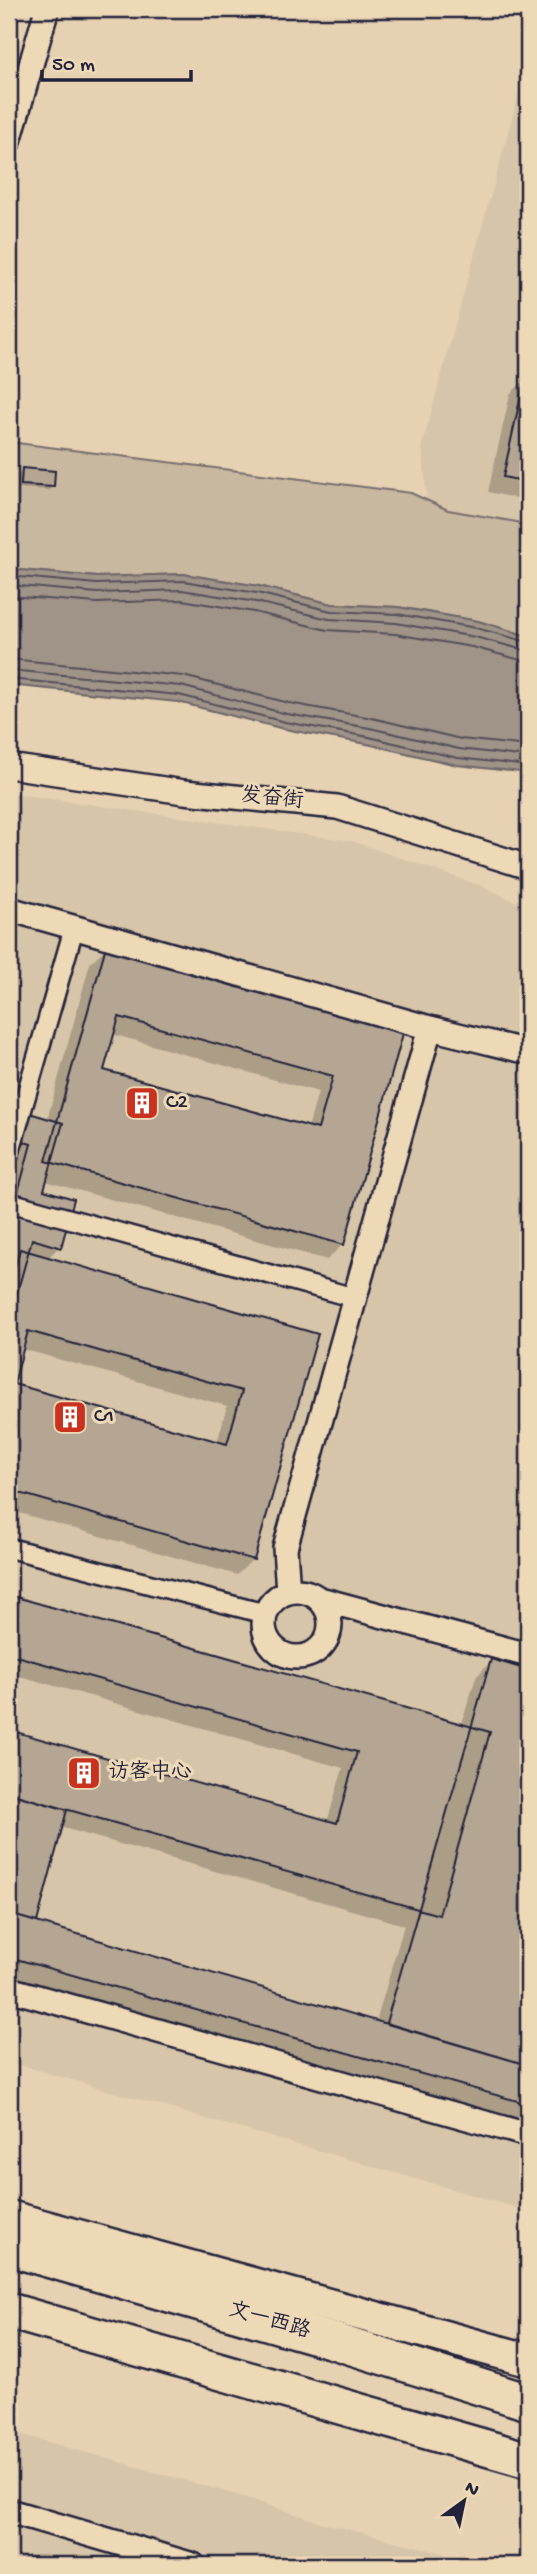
<svg xmlns="http://www.w3.org/2000/svg" width="537" height="2574" font-family="'Gochi Hand','LXGW WenKai TC',sans-serif">
<style>
.built{fill:#d7c5a9}
.green{fill:#c9b8a0;stroke:#766d6e;stroke-width:2}
.water{fill:#a09388;stroke:#6e6669;stroke-width:2}
.shadow{fill:#0003;fill-rule:evenodd}
.lines{fill:none;stroke-linecap:round;stroke-linejoin:round}
.shore{stroke:#544f5a;stroke-width:2}
.building{fill:#b5a694;stroke:#22223b;stroke-width:2;fill-rule:evenodd}
.pedestrian-casing{stroke:#22223b;stroke-width:23}
.minor-casing{stroke:#22223b;stroke-width:28}
.secondary-casing{stroke:#22223b;stroke-width:37}
.primary-casing{stroke:#22223b;stroke-width:40}
.pedestrian{stroke:#eed9b7;stroke-width:18}
.minor{stroke:#eed9b7;stroke-width:23}
.secondary{stroke:#eed9b7;stroke-width:32}
.primary{stroke:#eed9b7;stroke-width:35}
.labels{text-anchor:middle;dominant-baseline:central;stroke-width:6;stroke-linejoin:round;paint-order:stroke}
.street-label{font-size:21px;fill:#22223b;stroke:#eed9b7}
.poi-label{font-size:21px;fill:#22223b;stroke:#eed9b7;text-anchor:start}
</style>
<rect width="100%" height="100%" fill="#e6d2b2"/>
<filter id="ink" filterUnits="userSpaceOnUse"><feTurbulence type="fractalNoise" baseFrequency=".0143" numOctaves="2"/><feDisplacementMap in="SourceGraphic" scale="14" xChannelSelector="R" yChannelSelector="G"/><feConvolveMatrix kernelMatrix="1 2 1 2 8 2 1 2 1" color-interpolation-filters="sRGB"/></filter>
<g filter="url(#ink)">
<path class="built" d="M 528,60 L 528,524 L 448,510 L 427,501 L 422,445 Z
M 9,793 L 352,841 L 487,888 L 528,908 L 528,2211 L 9,2062 Z
M 9,2431 L 244,2497 L 320,2522 L 489,2565 L 9,2565 Z"/>
<path class="green" d="M 9,442 L 411,493 L 448,510 L 528,524 L 528,636 L 478,621 L 398,607 L 332,604 L 259,586 L 183,574 L 97,577 L 9,569 Z"/>
<path class="water" d="M 9,569 L 97,577 L 183,574 L 259,586 L 332,604 L 398,607 L 478,621 L 528,636 L 528,773 L 457,765 L 367,744 L 284,729 L 178,702 L 9,685 Z"/>
<path class="shadow" d="M 525,379 L 528,379 L 528,501 L 488,492 L 510,394 Z
M 23,470 L 53,486 L 49,490 L 18,488 L 19,474 Z
M 106,948 L 402,1031 L 343,1244 L 327,1260 L 45,1181 L 42,1192 L 59,1247 L 47,1259 L 316,1335 L 253,1559 L 237,1575 L 9,1510 L 9,1189 L 17,1159 L 9,1157 L 9,1109 L 47,1120 L 90,963 ZM 112,1034 L 318,1092 L 308,1128 L 102,1071 ZM 22,1349 L 227,1406 L 217,1443 L 11,1386 Z
M 9,1597 L 461,1725 L 476,1677 L 491,1661 L 528,1672 L 528,2123 L 9,1976 L 9,1732 L 327,1822 L 343,1768 L 9,1673 ZM 60,1827 L 404,1925 L 376,2022 L 35,1923 Z"/>
<g class="lines">
<path class="shore" d="M 9,576 L 97,584 L 183,581 L 257,593 L 331,611 L 397,614 L 476,628 L 528,642
M 9,585 L 97,593 L 182,590 L 256,602 L 329,619 L 396,623 L 475,637 L 528,651
M 9,596 L 97,603 L 182,600 L 254,612 L 327,630 L 395,634 L 472,647 L 528,662
M 9,659 L 183,676 L 289,703 L 372,718 L 461,739 L 528,746
M 9,670 L 181,686 L 287,714 L 370,728 L 459,749 L 528,757
M 9,679 L 179,695 L 285,722 L 369,737 L 458,758 L 528,766"/>
</g>
<path class="building" d="M 525,377 L 528,377 L 528,482 L 503,477 Z
M 22,468 L 55,471 L 54,487 L 21,485 Z
M 106,946 L 404,1030 L 344,1245 L 46,1161 ZM 119,1017 L 333,1076 L 318,1129 L 104,1070 Z
M 9,1107 L 63,1123 L 44,1190 L 74,1199 L 61,1248 L 32,1239 L 9,1322 L 9,1226 L 31,1144 L 9,1137 Z
M 20,1249 L 318,1334 L 254,1560 L 9,1490 L 9,1289 ZM 28,1331 L 242,1391 L 227,1444 L 14,1384 Z
M 9,1595 L 490,1732 L 439,1915 L 9,1793 L 9,1730 L 337,1823 L 357,1752 L 9,1654 Z
M 491,1659 L 528,1670 L 528,2065 L 386,2023 Z
M 9,1793 L 67,1810 L 37,1922 L 9,1914 Z
M 9,1914 L 528,2065 L 528,2104 L 9,1957 Z"/>
<g class="lines">
<g class="pedestrian-casing">
<path id="pedestrian" d="M 9,1155 L 74,928
M 9,1202 L 355,1298
M 9,1548 L 266,1614"/>
</g>
<g class="minor-casing">
<path id="minor" d="M 9,141 L 47,9
M 9,766 L 184,792 L 337,807 L 528,867
M 9,909 L 430,1028 L 528,1052
M264 1624a33 33 0 1 1 66 0a33 33 0 1 1-66 0Z
M 288,1592 L 285,1548 L 430,1028
M 320,1599 L 528,1655
M 9,1989 L 528,2135
M 9,2511 L 193,2565"/>
</g>
<g class="secondary-casing">
<path id="secondary" d="M 9,2217 L 528,2360"/>
</g>
<g class="primary-casing">
<path id="primary" d="M 9,2248 L 330,2340 L 528,2402
M 236,2282 L 294,2318
M 9,2311 L 528,2460"/>
</g>
<use href="#pedestrian" class="pedestrian"/>
<use href="#minor" class="minor"/>
<use href="#secondary" class="secondary"/>
<use href="#primary" class="primary"/>
</g>
</g>
<defs>
<g id="building-square" transform="scale(1.75)"><rect x="-9" y="-9" width="18" height="18" rx="4" fill="#c8321e" stroke="#eed9b7"/><path d="M-4-6H4V6H1V3H-1V6H-4ZM-2.5-4.3h1.7v1.8h-1.7ZM.8-4.3h1.7v1.8H.8ZM-2.5-1h1.7V.8h-1.7ZM.8-1h1.7V.8H.8Z" fill="#fff"/></g>
</defs>
<g fill-rule="evenodd">
<use href="#building-square" x="142" y="1103"/>
<use href="#building-square" x="70" y="1417"/>
<use href="#building-square" x="84" y="1773"/>
</g>
<g class="labels">
<g class="street-label">
<text transform="translate(272 800) rotate(6)">发奋街</text>
<text transform="translate(269 2322) rotate(16)">文一西路</text>
</g>
<g class="poi-label">
<text x="166" y="1103">C2</text>
<text x="94" y="1417">C1</text>
<text x="108" y="1773">访客中心</text>
</g>
</g>
<rect width="537" height="2574" fill="none" stroke="#eed9b7" stroke-width="35"/>
<rect x="18" y="18" width="502" height="2539" fill="none" stroke="#22223b" stroke-width="2.5" filter="url(#ink)"/>
<g transform="translate(464 2501) rotate(33)" stroke="#eed9b7" stroke-width="5" paint-order="stroke">
<path d="M0-5L12 26L0 18L-12 26Z" fill="#22223b"/>
<text y="-10" font-size="19" font-weight="bold" text-anchor="middle" fill="#22223b">N</text>
</g>
<path d="M42 70v10h149v-10" fill="none" stroke="#22223b" stroke-width="3.5"/>
<text x="52" y="70" font-size="21" fill="#22223b" stroke="#eed9b7" stroke-width="5" paint-order="stroke">50 m</text>
</svg>
